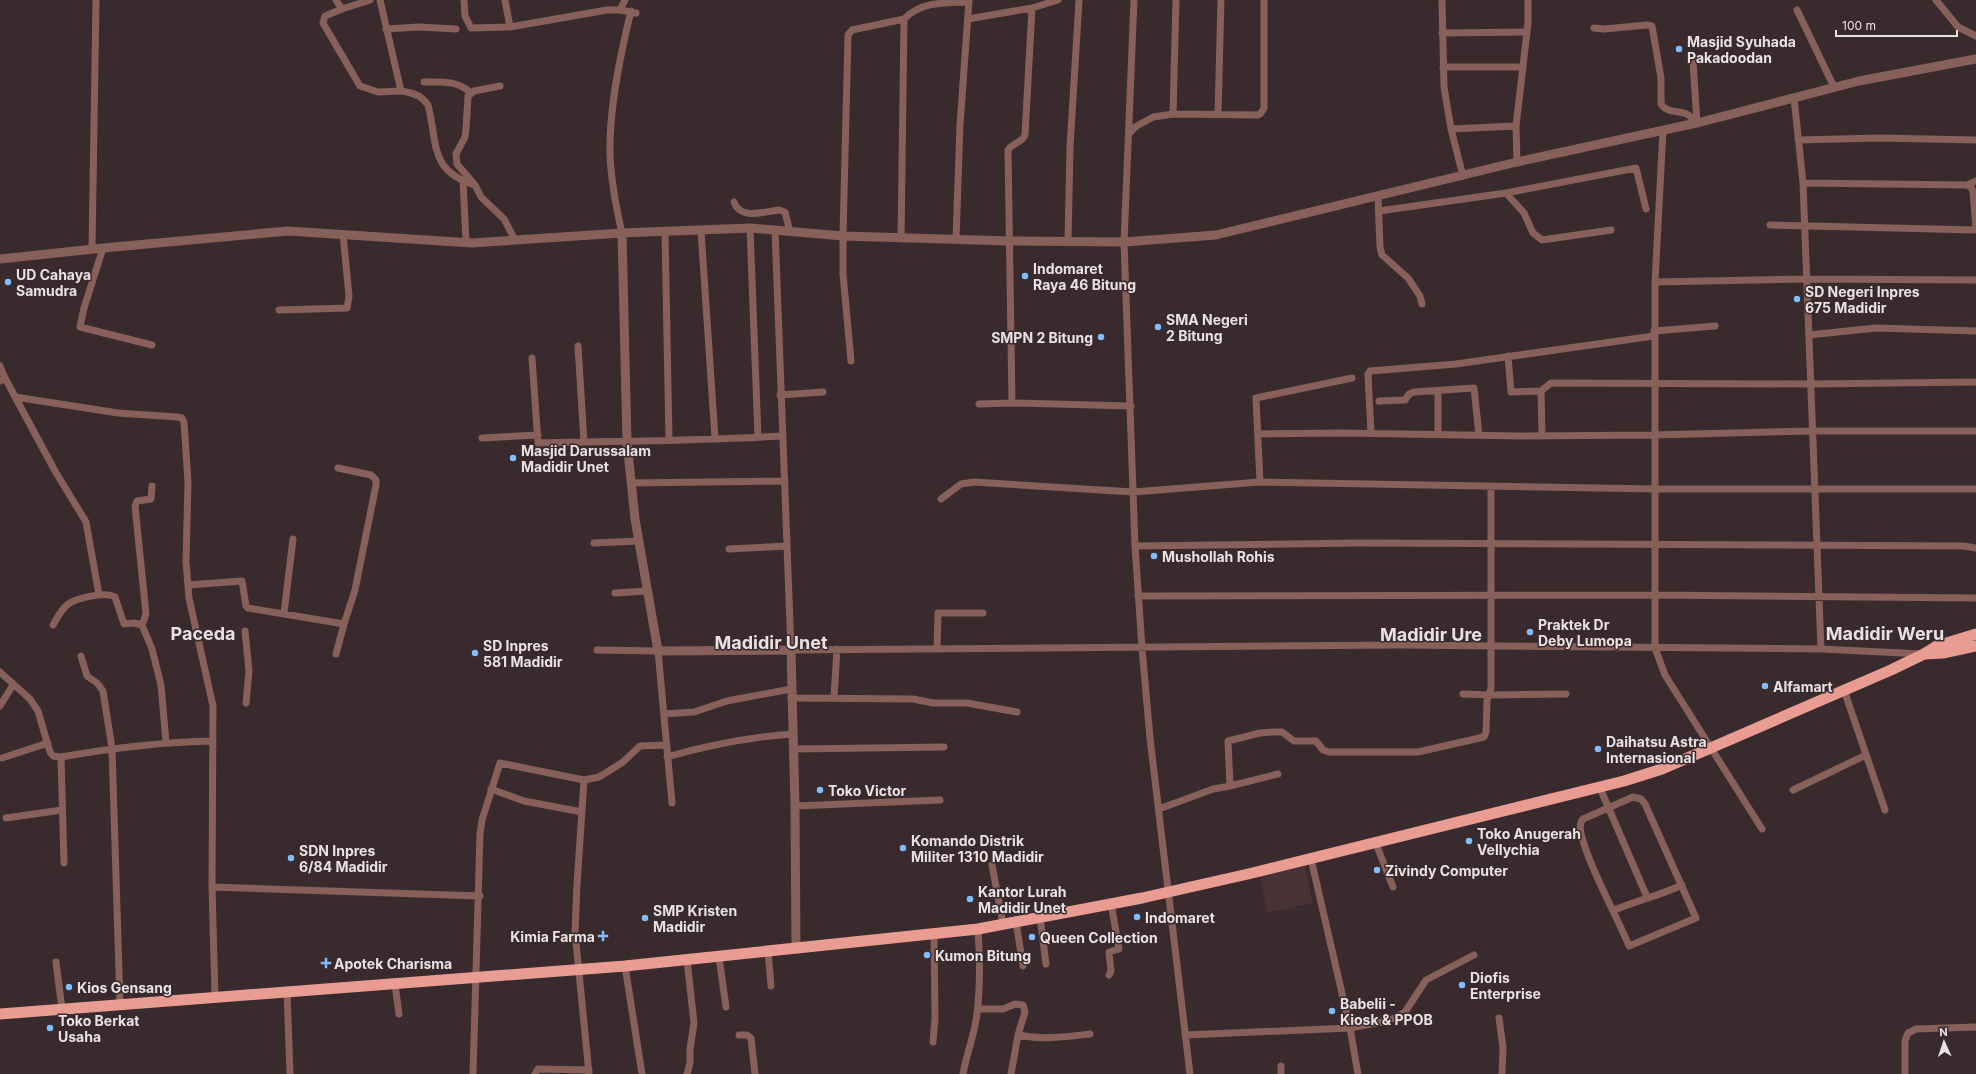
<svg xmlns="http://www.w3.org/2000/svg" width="1976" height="1074" font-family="Inter,sans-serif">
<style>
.built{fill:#473236}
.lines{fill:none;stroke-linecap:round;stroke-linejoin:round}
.minor{stroke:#87605a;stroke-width:7}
.tertiary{stroke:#87605a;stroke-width:9}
.trunk{stroke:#e99c92;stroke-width:11}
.poi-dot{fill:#80bdfa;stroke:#392a2d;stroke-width:1.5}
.labels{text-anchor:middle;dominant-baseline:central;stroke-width:3;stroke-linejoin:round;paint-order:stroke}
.poi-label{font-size:14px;font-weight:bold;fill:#ebe1e3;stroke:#392a2d;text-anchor:start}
.district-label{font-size:18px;font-weight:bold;fill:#ebe1e3;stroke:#392a2d}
</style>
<rect width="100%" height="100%" fill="#392a2d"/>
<path class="built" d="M 1305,866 L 1313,903 L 1267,913 L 1260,876 Z"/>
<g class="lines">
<path class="minor" d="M 336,0 L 342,9 L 370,0
M 380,0 L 401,91 C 413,93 421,95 428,105 C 438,144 429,171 475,185
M 464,0 L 465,16 L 471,28 L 510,27
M 505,0 L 510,27 L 607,10 L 620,10 L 636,13
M 1134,0 L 1124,242 L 1135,546 L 1142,648 L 1150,738 L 1190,1074
M 1442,0 L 1444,87 L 1451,129 L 1463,176
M 1936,0 L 1958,27 L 1976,36
M 342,9 L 325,16 L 323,23 L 360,86 L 378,92 L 401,91
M 620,10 L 625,0
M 1797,10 L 1834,87
M 968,19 L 1032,8 L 1058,0
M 1594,28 L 1604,29 L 1647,25 L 1652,26 L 1661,78 L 1661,104 C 1669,117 1689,106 1694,123
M 386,29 L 419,27 L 456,29
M 1442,33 L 1527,32
M 1693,62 L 1697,123
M 1443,67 L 1523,67
M 424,82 C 442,82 457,80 471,93
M 500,86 L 474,91 L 468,96 L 466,129 L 465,137 L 456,154 L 457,164 L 475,185 L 481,197 L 504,219 L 515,240
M 1794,98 L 1803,183 L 1821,649
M 1173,114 L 1176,0
M 1218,115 L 1221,0
M 1451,129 L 1516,126
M 1663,130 L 1655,282 L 1655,648 L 1665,675 L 1762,829
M 1129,134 L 1135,127 L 1153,117 L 1173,114 L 1258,115 L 1261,113 L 1264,108 L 1264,0
M 1798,140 L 1880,138 L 1976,140
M 1517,162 L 1516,126 L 1528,23 L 1528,0
M 463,181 L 466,242
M 1803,183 L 1967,185 L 1971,187 L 1973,192 L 1976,229
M 1967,185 L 1976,181
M 1506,193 L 1636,168 L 1646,209
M 1378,196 L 1380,247 L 1382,255 L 1408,278 L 1420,296 L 1422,304
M 734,202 C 740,220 763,212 779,210 L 785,212 L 790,232
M 1379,211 L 1506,193 L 1524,213 L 1533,233 L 1542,240 L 1611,230
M 1770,225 L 1976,230
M 750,228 L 758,437
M 775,230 L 791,650 L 1399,645 L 1821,649 L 1922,654
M 701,231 L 715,438
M 665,232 L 669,439
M 622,233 C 616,207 611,181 610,154 C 609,108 620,56 631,11
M 901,239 L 904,19 C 922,1 945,3 969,2
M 956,239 L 960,125 L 969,0
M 1068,242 L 1070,147 L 1079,0
M 103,248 L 84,308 L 80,327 L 152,345
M 92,249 L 96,0
M 1655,282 L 1806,279 L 1976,280
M 279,310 L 347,308 L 349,296 L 343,234
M 1654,331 L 1715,326
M 1809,335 L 1876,328 L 1976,331
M 578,346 L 584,442
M 1508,356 L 1511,392 L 1541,391
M 532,358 L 538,443 C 620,441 701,441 782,436
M 851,361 L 843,274 L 843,236 L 848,35 L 852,30 L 904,19
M 0,366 L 5,378
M 0,381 L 5,378 L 55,471 L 86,522 L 99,595
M 1438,391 L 1438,434
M 780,395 L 823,392
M 15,397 L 118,413 L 177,417 L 182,418 L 184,422 L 188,482 L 186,562 L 189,598 L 213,706 L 212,887 L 215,997
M 1379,401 L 1405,400 L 1409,394 L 1414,392 L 1474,388 L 1479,435
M 1012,403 L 1008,150 C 1012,143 1022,143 1025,135 L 1032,8
M 979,404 L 1012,403 L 1131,406
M 1371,433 L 1368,374 L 1370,371 L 1456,364 L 1654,336
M 1258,434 L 1344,433 L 1519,436 L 1654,435 L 1812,431 L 1976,431
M 1542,436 L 1541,391 L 1551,383 L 1811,384 L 1976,382
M 482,438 L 538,435
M 1260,482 L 1256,398 L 1352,378
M 631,483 L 785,481
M 941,499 L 961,484 L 974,482 L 1133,492 L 1260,482 L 1656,489 L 1976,489
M 594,543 L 639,541
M 1135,546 L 1359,543 L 1964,546 L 1976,548
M 729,549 L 787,546
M 188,585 L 242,581 L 246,606 L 248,608 L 344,624
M 615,593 L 647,591
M 1138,596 L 1654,595 L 1976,598
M 284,613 L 293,539
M 53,625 C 57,618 61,610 67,605 C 75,598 106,591 115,597 L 124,624 L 134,623 L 142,625 L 152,649 L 161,685 L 166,742
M 142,625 L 146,614 L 135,506 L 137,501 L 151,499 L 152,486
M 245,631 L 249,671 L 246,703
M 937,649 L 938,613 L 983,613
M 597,650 L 658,651 L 672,803
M 336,654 L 344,624 L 355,590 L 376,485 L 376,480 L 371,475 L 338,468
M 81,656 L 87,676 L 97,683 L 103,691 L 112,748 L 120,1004
M 0,672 L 30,699 L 38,711 L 50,752 L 53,756 L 61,757 C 112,748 162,742 213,741
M 1844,690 L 1885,810
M 1463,694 L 1489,695 L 1566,694
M 834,697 L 837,649
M 791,698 L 913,699 L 933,703 L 967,703 L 1017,712
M 0,706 L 13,685
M 664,714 L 694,712 L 727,701 L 791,689
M 794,749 L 944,747
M 61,757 L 64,863
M 667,757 C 709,745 750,737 793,734
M 2,758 L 48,743
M 584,780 L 577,885 L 575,932 L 589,1074
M 1230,786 L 1278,774
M 1600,788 L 1647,897
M 491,789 L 524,801 L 582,812
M 1793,790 L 1866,755
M 1633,797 L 1641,799 L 1645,804 L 1696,918 L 1629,946 C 1614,910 1591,871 1581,834 C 1580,829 1579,823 1583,819 Z
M 795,806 L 940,800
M 1159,809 L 1213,789 L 1230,786 L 1228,741 L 1260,733 L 1272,732 L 1282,732 L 1294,741 L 1316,741 L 1323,750 L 1329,752 L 1418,752 L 1484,737 L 1486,732 L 1487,701 L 1491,688 L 1491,486
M 6,818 L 62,810
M 1375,841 L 1393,887
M 1311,859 L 1350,1028 L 1358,1074
M 992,865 L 1003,924
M 212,887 L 480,896
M 1613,909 L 1617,909 C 1639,900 1661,895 1682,885
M 1040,917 L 1046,964
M 1016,922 L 1023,966
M 768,951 L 771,986
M 719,957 L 726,1007
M 56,962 L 62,1009
M 625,966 L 642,1074
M 1109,975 L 1111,971 L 1109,952 L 1119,949 L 1111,903
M 395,984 L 399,1014
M 287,991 L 290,1074
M 978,1009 L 1003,1009 L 1015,1004 L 1023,1005 L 1025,1012 L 1018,1035 C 1043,1040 1065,1037 1090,1034
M 1499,1018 L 1503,1048 L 1502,1074
M 739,1035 L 747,1035 L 751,1038 L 755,1074
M 1185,1035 L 1350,1028 L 1382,1022 L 1395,1018 L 1405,1012 L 1426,980 L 1474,955
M 933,1042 L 935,1019 L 934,934
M 1281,1066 L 1281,1074
M 473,1074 L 480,834 L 482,820 L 500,763 L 584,780 L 599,777 L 623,762 L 640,746 L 666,745
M 535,1074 L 538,1069 L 589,1070
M 687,1074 L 690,1063 L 690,1049 L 694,1023 L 687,960
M 963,1074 C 966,1056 973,1039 976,1020 C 981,990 980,960 978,929
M 1011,1074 L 1018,1035
M 1905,1074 L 1905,1041 L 1908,1033 L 1916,1029 L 1976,1027"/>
<path class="tertiary" d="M 622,233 L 627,442 L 635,519 L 658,651 L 791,650 L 795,806 L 796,949
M 0,259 L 103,248 L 288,231 L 472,243 L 622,233 L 750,228 L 843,236 L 1010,241 L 1124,242 L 1216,235 L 1517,162 L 1701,122 L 1859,81 L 1976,59"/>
<path class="trunk" d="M 1925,654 L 1943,653 L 1976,646
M 0,1014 L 625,966 L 978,929 L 1142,898 L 1248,874 L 1624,781 L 1662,769 L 1891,670 L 1924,654 L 1937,646 L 1976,634"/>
</g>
<g class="poi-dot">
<circle cx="1679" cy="49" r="4"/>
<circle cx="1025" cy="276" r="4"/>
<circle cx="8" cy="282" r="4"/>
<circle cx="1797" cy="299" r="4"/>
<circle cx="1158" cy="327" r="4"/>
<circle cx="1101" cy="337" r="4"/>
<circle cx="513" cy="458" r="4"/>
<circle cx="1154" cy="556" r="4"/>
<circle cx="1530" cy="632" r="4"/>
<circle cx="475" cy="653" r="4"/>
<circle cx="1765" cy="686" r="4"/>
<circle cx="1598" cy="749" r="4"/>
<circle cx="820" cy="790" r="4"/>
<circle cx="1469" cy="841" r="4"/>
<circle cx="903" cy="848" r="4"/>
<circle cx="291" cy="858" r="4"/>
<circle cx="1377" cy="870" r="4"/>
<circle cx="970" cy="899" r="4"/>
<circle cx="1137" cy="917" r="4"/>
<circle cx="645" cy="918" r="4"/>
<path d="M601 930h4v4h4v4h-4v4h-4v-4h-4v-4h4z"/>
<circle cx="1032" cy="937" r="4"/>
<circle cx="927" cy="955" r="4"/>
<path d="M324 957h4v4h4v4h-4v4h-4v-4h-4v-4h4z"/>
<circle cx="1462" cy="985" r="4"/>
<circle cx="69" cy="987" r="4"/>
<circle cx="1332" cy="1011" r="4"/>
<circle cx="50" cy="1028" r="4"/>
</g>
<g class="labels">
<g class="poi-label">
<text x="1687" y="41">Masjid Syuhada<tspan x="1687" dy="16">Pakadoodan</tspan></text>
<text x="1033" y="268">Indomaret<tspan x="1033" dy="16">Raya 46 Bitung</tspan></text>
<text x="16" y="274">UD Cahaya<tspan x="16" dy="16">Samudra</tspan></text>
<text x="1805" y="291">SD Negeri Inpres<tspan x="1805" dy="16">675 Madidir</tspan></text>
<text x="1166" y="319">SMA Negeri<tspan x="1166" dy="16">2 Bitung</tspan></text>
<text x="1093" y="337" text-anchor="end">SMPN 2 Bitung</text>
<text x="521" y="450">Masjid Darussalam<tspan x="521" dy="16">Madidir Unet</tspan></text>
<text x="1162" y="556">Mushollah Rohis</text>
<text x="1538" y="624">Praktek Dr<tspan x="1538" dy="16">Deby Lumopa</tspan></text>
<text x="483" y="645">SD Inpres<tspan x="483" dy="16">581 Madidir</tspan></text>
<text x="1773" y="686">Alfamart</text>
<text x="1606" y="741">Daihatsu Astra<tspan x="1606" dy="16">Internasional</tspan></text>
<text x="828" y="790">Toko Victor</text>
<text x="1477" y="833">Toko Anugerah<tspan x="1477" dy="16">Vellychia</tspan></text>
<text x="911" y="840">Komando Distrik<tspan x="911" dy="16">Militer 1310 Madidir</tspan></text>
<text x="299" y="850">SDN Inpres<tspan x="299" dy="16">6/84 Madidir</tspan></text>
<text x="1385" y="870">Zivindy Computer</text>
<text x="978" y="891">Kantor Lurah<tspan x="978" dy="16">Madidir Unet</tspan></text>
<text x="653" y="910">SMP Kristen<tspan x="653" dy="16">Madidir</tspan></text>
<text x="1145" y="917">Indomaret</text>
<text x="595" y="936" text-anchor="end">Kimia Farma</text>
<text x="1040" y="937">Queen Collection</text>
<text x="935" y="955">Kumon Bitung</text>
<text x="334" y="963">Apotek Charisma</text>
<text x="1470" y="977">Diofis<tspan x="1470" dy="16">Enterprise</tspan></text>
<text x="77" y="987">Kios Gensang</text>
<text x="1340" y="1003">Babelii -<tspan x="1340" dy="16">Kiosk &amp; PPOB</tspan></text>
<text x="58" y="1020">Toko Berkat<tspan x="58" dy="16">Usaha</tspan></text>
</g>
<g class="district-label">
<text x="203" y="633">Paceda</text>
<text x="1885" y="633">Madidir Weru</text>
<text x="1431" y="634">Madidir Ure</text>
<text x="771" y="642">Madidir Unet</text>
</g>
</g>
<g transform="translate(1944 1042) rotate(357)" stroke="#392a2d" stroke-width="3" paint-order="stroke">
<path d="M0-3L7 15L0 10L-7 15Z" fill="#ebe1e3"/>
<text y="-6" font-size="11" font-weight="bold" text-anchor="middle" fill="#ebe1e3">N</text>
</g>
<path d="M1836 30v6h121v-6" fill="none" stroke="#ebe1e3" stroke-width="2"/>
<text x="1842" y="30" font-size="12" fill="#ebe1e3" stroke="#392a2d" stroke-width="3" paint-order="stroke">100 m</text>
</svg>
